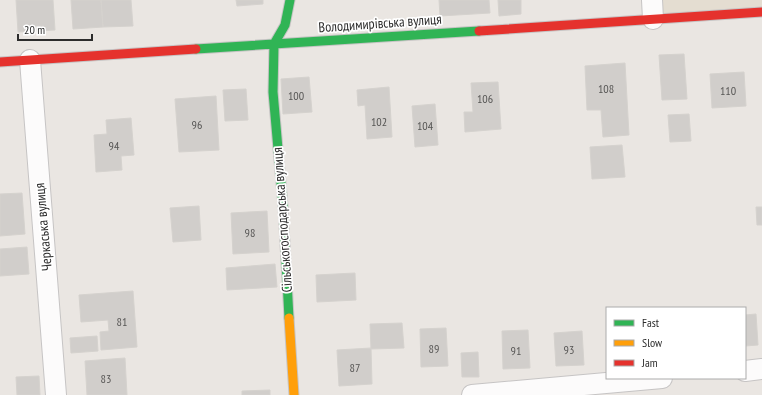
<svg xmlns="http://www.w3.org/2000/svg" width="762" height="395" font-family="'PT Sans Narrow',sans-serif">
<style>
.education{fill:#e4ddd1}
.building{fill:#d1cecb;stroke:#d5d2ce}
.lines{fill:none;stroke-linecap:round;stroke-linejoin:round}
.street-casing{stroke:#c6c4c4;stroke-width:22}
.fast-casing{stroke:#c6c4c4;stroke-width:11}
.slow-casing{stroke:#c6c4c4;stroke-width:11}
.jam-casing{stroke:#c6c4c4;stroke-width:11}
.street{stroke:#fcfbfb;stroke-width:20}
.fast{stroke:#30b455;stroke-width:9}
.slow{stroke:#ff9f0a;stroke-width:9}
.jam{stroke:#e5322d;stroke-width:9}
.labels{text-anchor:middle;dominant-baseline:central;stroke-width:3.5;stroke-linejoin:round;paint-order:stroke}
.number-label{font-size:12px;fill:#565554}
.street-label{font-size:14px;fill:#2c2c2c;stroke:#fff}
</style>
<rect width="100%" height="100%" fill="#eae6e2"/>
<path class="education" d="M 652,0 L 762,0 L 762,12 L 653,19 Z"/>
<path class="building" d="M 16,0 L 53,0 L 55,30 L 18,32 Z
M 71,0 L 101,0 L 103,27 L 73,29 Z
M 101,0 L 131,0 L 133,26 L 103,27 Z
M 236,0 L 263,0 L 263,4 L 237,6 Z
M 439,0 L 489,0 L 490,13 L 440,16 Z
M 498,0 L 521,0 L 521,14 L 499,16 Z
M 684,54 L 687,99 L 662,100 L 659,55 Z
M 625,63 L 629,135 L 603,137 L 601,110 L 587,110 L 585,66 Z
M 744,72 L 746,106 L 712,108 L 710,74 Z
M 309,77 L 312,112 L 283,114 L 281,79 Z
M 498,82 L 501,129 L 465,132 L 464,112 L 473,112 L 471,83 Z
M 389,87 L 392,137 L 367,139 L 365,105 L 358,106 L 357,90 Z
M 246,89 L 248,120 L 225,121 L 223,90 Z
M 216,96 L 219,150 L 179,152 L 175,99 Z
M 435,104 L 438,145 L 415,147 L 412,106 Z
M 689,114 L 691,141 L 670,142 L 668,115 Z
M 131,118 L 134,155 L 121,156 L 122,170 L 96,172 L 94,135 L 107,134 L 106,120 Z
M 622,145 L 625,177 L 592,179 L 590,147 Z
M 22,193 L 25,234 L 0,236 L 0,194 Z
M 199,206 L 201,240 L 173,242 L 170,208 Z
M 756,207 L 762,207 L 762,225 L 757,225 Z
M 267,211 L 269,252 L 233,254 L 231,213 Z
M 27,247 L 29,274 L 0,276 L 0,249 Z
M 275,264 L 277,287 L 227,290 L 226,268 Z
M 355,273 L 356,300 L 317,302 L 316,275 Z
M 133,291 L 137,347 L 101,350 L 100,332 L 109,331 L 108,320 L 81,322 L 79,295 Z
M 756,314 L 758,345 L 745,346 L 745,315 Z
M 402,323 L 404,348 L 371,349 L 370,324 Z
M 446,328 L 448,366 L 421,367 L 420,329 Z
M 528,330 L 530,368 L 503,369 L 502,331 Z
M 582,331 L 584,365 L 556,366 L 554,333 Z
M 97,336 L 98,351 L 71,353 L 70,338 Z
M 371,348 L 372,384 L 339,386 L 337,350 Z
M 478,352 L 479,377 L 462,377 L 461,353 Z
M 125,358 L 127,395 L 87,395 L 85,361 Z
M 39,376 L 40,395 L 17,395 L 16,377 Z
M 270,390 L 270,395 L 242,395 L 242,391 Z"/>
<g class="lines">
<g class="street-casing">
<path id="street" d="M 652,0 L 653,19
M 30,60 L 56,395
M 745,371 L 762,369
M 472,395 L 662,378"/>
</g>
<g class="fast-casing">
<path id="fast" d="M 196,49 L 479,31
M 289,318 L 283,206 L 273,92 L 274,44 L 285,25 L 290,0"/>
</g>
<g class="slow-casing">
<path id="slow" d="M 289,318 L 294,395"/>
</g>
<g class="jam-casing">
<path id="jam" d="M 479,31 L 762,12
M 0,62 L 196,49"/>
</g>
<use href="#street" class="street"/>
<use href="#fast" class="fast"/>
<use href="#slow" class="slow"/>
<use href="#jam" class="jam"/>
</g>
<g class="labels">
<g class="number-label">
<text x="606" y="88">108</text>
<text x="728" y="90">110</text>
<text x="296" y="95">100</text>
<text x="485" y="98">106</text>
<text x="379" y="121">102</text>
<text x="197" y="124">96</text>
<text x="425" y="125">104</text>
<text x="114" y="145">94</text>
<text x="250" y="232">98</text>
<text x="122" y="321">81</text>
<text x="434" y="348">89</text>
<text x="569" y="349">93</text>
<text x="516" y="350">91</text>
<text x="355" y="367">87</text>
<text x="106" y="378">83</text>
</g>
<g class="street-label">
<text transform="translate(380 23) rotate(-4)">Володимирівська вулиця</text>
<text transform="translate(282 220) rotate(-94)">Сільськогосподарська вулиця</text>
<text transform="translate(43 227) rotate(-95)">Черкаська вулиця</text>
</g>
</g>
<rect x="606" y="307" width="140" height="72" fill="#ffffff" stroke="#ababab"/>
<rect x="614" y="320" width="20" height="6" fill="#30b455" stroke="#ababab"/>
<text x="642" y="327" font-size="12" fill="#2c2c2c">Fast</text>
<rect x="614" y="340" width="20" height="6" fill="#ff9f0a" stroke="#ababab"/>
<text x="642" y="347" font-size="12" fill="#2c2c2c">Slow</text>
<rect x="614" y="360" width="20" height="6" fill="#e5322d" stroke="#ababab"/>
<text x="642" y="367" font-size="12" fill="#2c2c2c">Jam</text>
<path d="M18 34v6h74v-6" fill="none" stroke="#2c2c2c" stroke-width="2"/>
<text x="24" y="34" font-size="12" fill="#2c2c2c" stroke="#ffffff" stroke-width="3" paint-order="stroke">20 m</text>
</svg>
